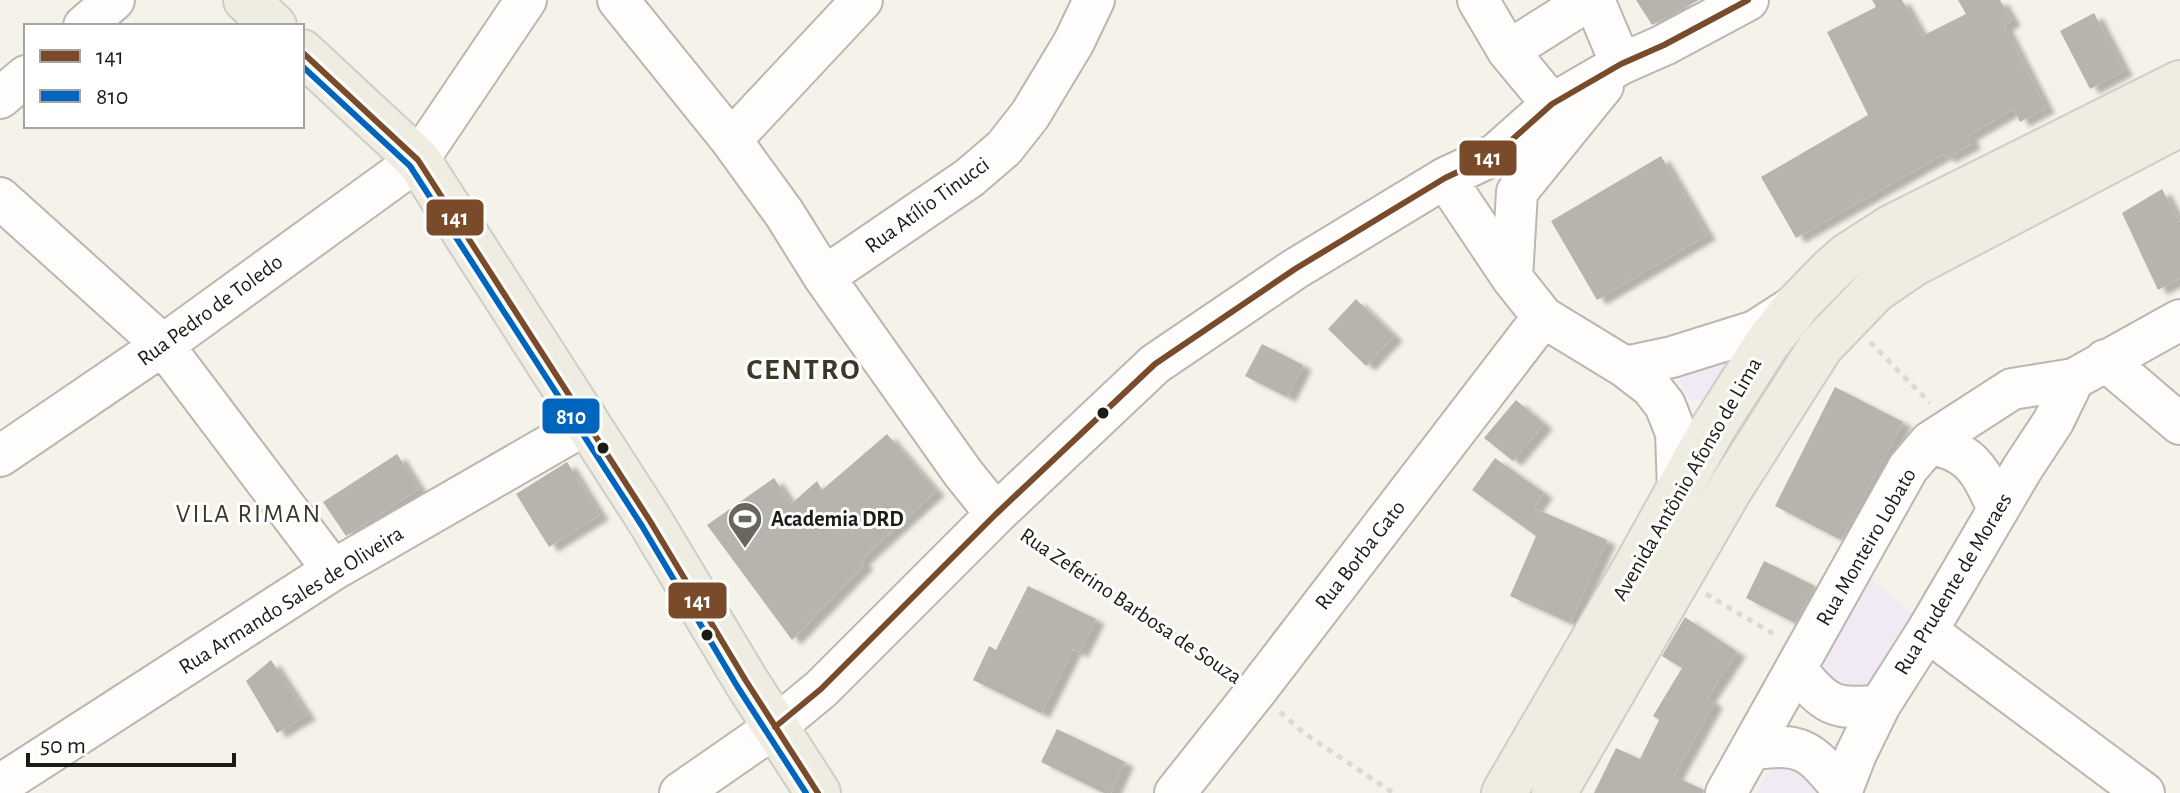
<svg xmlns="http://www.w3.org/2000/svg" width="2180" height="793" font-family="'Alegreya Sans',sans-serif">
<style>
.green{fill:#f1eaf4}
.building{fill:#b6b4ad;filter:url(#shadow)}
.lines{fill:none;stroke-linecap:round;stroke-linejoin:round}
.minor-casing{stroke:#b9b7b0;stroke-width:44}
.major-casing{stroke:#cecdc8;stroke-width:48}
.path{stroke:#dbdad7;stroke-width:5;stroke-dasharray:6 6;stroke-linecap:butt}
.minor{stroke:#fefdfc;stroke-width:40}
.major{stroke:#efece1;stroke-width:44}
.bus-1-casing{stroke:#fff;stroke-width:12}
.bus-2-casing{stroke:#fff;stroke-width:12}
.bus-1{stroke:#7a4b2a;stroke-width:6}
.bus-2{stroke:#0065bd;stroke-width:6}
.bus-dot{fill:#1c1b15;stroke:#fff;stroke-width:3}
.labels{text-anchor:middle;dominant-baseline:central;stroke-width:6;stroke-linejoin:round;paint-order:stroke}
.street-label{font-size:22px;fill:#1c1b15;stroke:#fff}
.poi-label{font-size:22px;font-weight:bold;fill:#1c1b15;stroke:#fff;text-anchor:start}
.quarter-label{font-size:26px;letter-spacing:2px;fill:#3b3729;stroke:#fff}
.district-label{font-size:30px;font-weight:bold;letter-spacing:2px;fill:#3b3729;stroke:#fff}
.line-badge{stroke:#fff;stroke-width:3}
.badge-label{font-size:22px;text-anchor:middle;font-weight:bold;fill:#fff}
</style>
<defs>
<filter id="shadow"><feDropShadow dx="9" dy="5" stdDeviation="2" flood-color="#0004"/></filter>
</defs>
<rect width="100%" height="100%" fill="#f5f2e9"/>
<path class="green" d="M 1736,340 L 1727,399 L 1691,401 L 1673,368 Z
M 1863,574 L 1920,618 L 1877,690 L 1850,698 L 1812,661 Z
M 1789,761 L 1828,793 L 1756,793 C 1766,776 1769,765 1789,761 Z"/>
<path class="building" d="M 1636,0 L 1699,0 L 1652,25 Z
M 1872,0 L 1902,0 L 1922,36 L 1966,14 L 1958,0 L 2000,0 L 2012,21 L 2004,26 L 2046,108 L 2020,122 L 2014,109 L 1968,136 L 1972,144 L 1946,158 L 1944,154 L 1796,238 L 1761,177 L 1868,115 L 1827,32 L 1876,7 Z
M 2094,13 L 2124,71 L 2090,89 L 2060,31 Z
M 1661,156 L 1707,235 L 1597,300 L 1551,221 Z
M 2162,189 L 2180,223 L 2180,278 L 2158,290 L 2122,213 Z
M 1356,299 L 1394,336 L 1366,366 L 1328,329 Z
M 1262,344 L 1303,365 L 1287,397 L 1245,376 Z
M 1835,387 L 1903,422 L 1841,540 L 1775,506 Z
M 1516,400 L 1544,424 L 1513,461 L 1484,438 Z
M 887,434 L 936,491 L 861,560 L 864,565 L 792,640 L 707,525 L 774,478 L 791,504 L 817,481 L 822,490 Z
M 397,454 L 419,489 L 346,536 L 323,502 Z
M 1495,458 L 1544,493 L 1534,508 L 1607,540 L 1570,623 L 1510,596 L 1536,536 L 1472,490 Z
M 567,462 L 600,515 L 549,547 L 516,494 Z
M 1764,561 L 1815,586 L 1795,623 L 1746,598 Z
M 1028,586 L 1096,619 L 1079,653 L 1073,649 L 1041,713 L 973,680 L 989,646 L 996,650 Z
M 1685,617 L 1737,652 L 1707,698 L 1714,703 L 1674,776 L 1704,790 L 1703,793 L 1594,793 L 1616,748 L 1640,759 L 1659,720 L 1653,716 L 1682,668 L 1662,656 Z
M 271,660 L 307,715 L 277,733 L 246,681 Z
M 1057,729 L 1125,762 L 1111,793 L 1104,793 L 1041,762 Z"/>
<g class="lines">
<g class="minor-casing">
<path id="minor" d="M 618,0 L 731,140 L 784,213 L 824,277 L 963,473 L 996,514
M 1478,0 L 1508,51 L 1552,104
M 1594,0 L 1621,64
M 84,26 L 114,0
M 1508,51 L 1589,0
M 0,98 L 26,76
M 731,140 L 862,0
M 1445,178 L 1512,278 L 1543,317 L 1625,367 L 1651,387 L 1665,405 L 1676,433 L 1678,490
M 0,198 L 163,345 L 333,570
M 824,277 L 969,178 L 1004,148 L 1030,115 L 1074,42 L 1094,0
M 1512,278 L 1517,192 L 1603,86
M 2105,360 L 2180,424
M 1625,367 L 1672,357 L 1755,331 L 1794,306
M 1930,442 C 1940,446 1952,449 1961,455 C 1980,466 1989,490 1998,509
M 0,456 L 163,345 L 418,160 L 526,0
M 1927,631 L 2144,793
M 1796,669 C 1826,705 1833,711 1880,705
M 1750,750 C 1800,741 1811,750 1841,788
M 0,785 L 333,570 L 588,423
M 680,793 L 775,727 L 821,689 L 996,514 L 1155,364 L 1295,269 L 1445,178 L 1496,154 L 1552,104 L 1621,64 L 1664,45 L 1748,0
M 1175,793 L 1256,691 L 1543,317
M 1726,793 L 1908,468 L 1930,442 L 2012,389 L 2074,379 L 2180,320
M 1841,793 L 1856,754 L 1880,705 L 1927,631 L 2022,469 L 2053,422 L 2074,379"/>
</g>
<g class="major-casing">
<path id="major" d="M 246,0 L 274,26
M 302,52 L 418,160 L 650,521 L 746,681 L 818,793
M 1504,793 L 1634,570 L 1713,428 L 1768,342 L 1798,304 L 1831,270 L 1847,256 L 1892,227 L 2180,83
M 1554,793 L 1730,489 L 1821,346 L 1874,291 L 1913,264 L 2180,124"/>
</g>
<path class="path" d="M 1870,342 L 1930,403
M 1025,533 L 1231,674
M 1706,594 L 1777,636
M 1280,712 L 1304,733 L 1393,793"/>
<use href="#minor" class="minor"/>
<use href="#major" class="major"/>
<g class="bus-1-casing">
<path id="bus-1" d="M 302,52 L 418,160 L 650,521 L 746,681 L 818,793
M 775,727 L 821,689 L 996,514 L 1155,364 L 1295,269 L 1445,178 L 1496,154 L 1552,104 L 1621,64 L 1664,45 L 1748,0"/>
</g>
<g class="bus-2-casing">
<path id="bus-2" d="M 302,66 L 410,166 L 642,526 L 737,686 L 806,793"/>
</g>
<use href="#bus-1" class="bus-1"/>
<use href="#bus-2" class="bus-2"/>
</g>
<defs>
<g id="stadium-pin" transform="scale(1.8)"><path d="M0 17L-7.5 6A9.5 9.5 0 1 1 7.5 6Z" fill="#68665f" stroke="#fff"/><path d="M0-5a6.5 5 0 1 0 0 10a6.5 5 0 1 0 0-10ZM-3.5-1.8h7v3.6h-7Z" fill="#fff"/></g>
</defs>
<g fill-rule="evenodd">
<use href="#stadium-pin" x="745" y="519"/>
</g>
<g class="bus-dot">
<circle cx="1103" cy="413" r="7"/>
<circle cx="603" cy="448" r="7"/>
<circle cx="707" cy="635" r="7"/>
</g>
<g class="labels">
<g class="street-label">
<text transform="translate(927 205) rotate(-36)">Rua Atílio Tinucci</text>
<text transform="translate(210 310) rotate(-36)">Rua Pedro de Toledo</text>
<text transform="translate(1687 479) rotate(-60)">Avenida Antônio Afonso de Lima</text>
<text transform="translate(1866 547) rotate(-60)">Rua Monteiro Lobato</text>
<text transform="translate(1360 555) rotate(-52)">Rua Borba Gato</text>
<text transform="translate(1953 584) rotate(-59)">Rua Prudente de Moraes</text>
<text transform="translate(291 600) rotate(-32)">Rua Armando Sales de Oliveira</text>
<text transform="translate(1131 606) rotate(34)">Rua Zeferino Barbosa de Souza</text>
</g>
<g class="poi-label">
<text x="771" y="519">Academia DRD</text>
</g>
<g class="quarter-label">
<text x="249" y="514">VILA RIMAN</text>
</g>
<g class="district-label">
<text x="804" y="370">CENTRO</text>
</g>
</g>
<g class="line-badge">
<rect x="1458" y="139" width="60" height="38" rx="8" fill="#7a4b2a"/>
<rect x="425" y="198" width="60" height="39" rx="8" fill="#7a4b2a"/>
<rect x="541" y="397" width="60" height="38" rx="8" fill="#0065bd"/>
<rect x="667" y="581" width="61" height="39" rx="8" fill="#7a4b2a"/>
</g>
<g class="badge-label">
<text x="1488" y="165">141</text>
<text x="455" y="225">141</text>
<text x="571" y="424">810</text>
<text x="698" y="608">141</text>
</g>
<rect x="24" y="24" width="280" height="104" fill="#ffffff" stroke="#a4a4a1" stroke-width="2"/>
<rect x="40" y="50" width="40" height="12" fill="#7a4b2a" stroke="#a4a4a1" stroke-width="2"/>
<text x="96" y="64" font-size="24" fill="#1c1b15">141</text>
<rect x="40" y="90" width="40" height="12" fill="#0065bd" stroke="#a4a4a1" stroke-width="2"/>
<text x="96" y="104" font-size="24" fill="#1c1b15">810</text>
<path d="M28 753v12h206v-12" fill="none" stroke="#1c1b15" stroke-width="4"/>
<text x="40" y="753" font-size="24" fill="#1c1b15" stroke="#ffffff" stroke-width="6" paint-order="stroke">50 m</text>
</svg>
